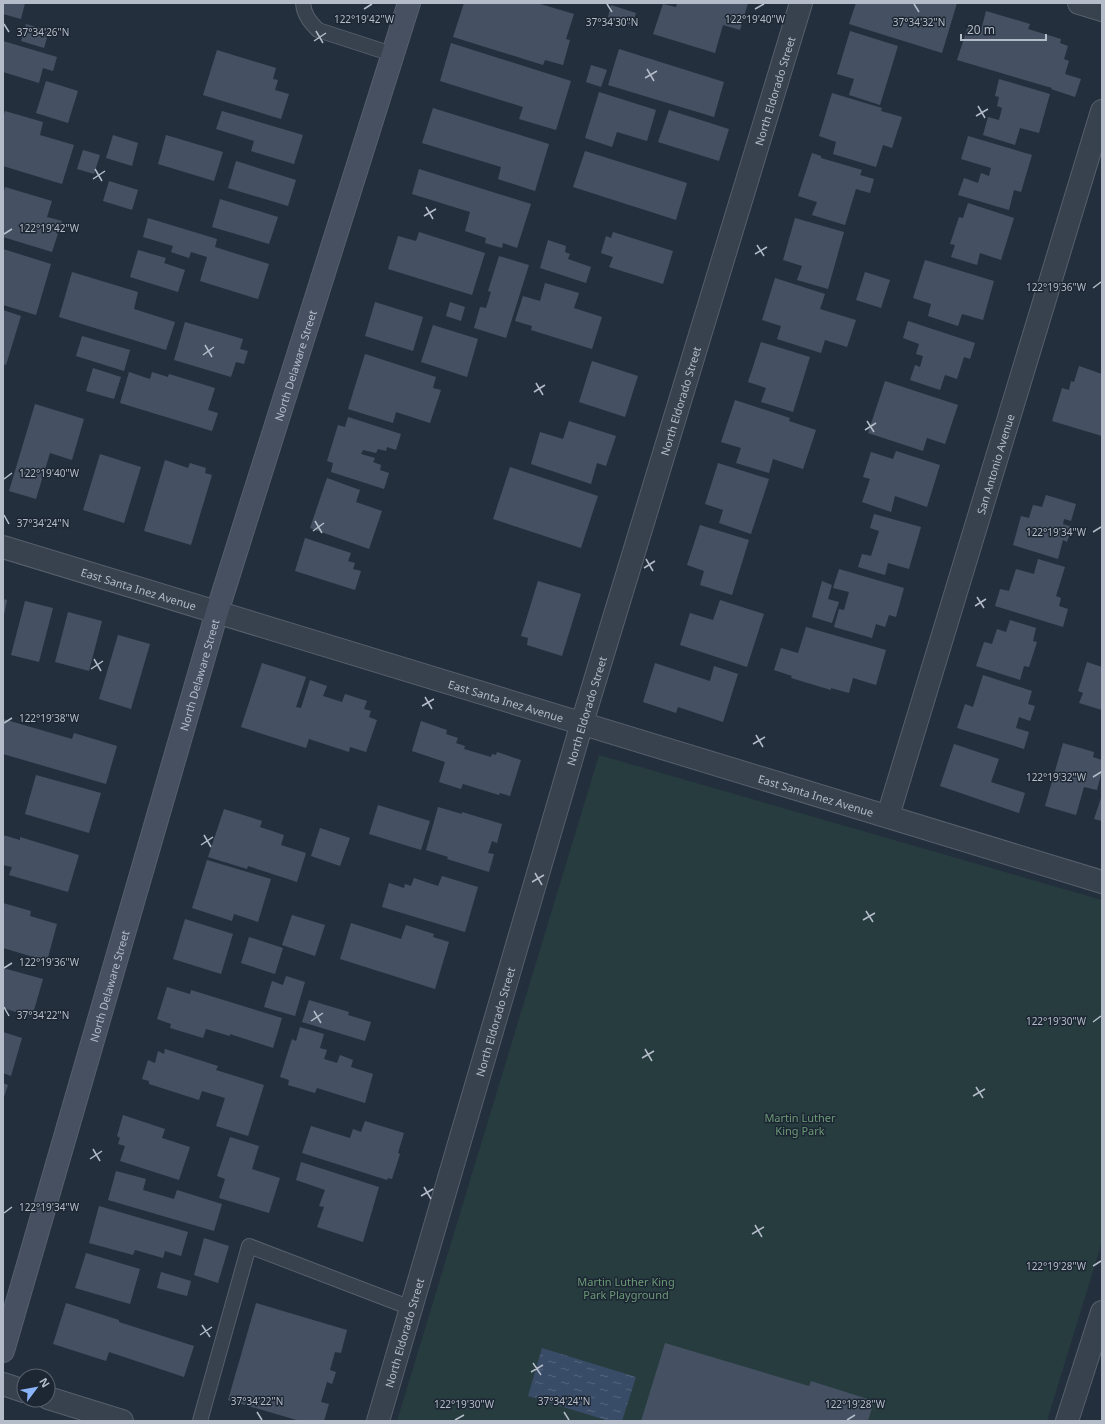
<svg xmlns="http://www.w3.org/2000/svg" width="1105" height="1424" font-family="'Noto Sans',sans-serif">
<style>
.green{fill:#263c3f}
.water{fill:url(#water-ripples)}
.building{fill:#455162}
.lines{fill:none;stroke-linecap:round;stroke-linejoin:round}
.service-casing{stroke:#565f6c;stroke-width:16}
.minor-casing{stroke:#565f6c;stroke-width:24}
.secondary-casing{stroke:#565f6c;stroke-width:24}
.service{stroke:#38414e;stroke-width:14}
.minor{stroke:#38414e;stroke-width:22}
.secondary{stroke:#465061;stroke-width:22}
.ticks{fill:none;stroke:#b4bcc9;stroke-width:1.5}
.labels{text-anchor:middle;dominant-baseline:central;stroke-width:3;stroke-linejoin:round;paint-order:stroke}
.street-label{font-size:11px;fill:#b4bcc9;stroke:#1d2633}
.park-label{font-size:11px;fill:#6b9a76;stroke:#1d2633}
.ticks-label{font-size:10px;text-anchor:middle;fill:#b4bcc9;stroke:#1d2633;stroke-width:3;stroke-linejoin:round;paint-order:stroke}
</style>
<defs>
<pattern id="water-ripples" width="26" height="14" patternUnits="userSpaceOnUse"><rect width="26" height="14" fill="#394c67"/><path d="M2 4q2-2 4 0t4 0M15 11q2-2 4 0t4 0" fill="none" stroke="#53647b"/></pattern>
</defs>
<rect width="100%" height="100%" fill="#242f3e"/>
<path class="green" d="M 599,755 L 1102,900 L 1102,1242 L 1047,1421 L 397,1421 Z"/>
<path class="water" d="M 542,1348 L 636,1377 L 622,1421 L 609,1421 L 528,1396 Z"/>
<path class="building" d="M 3,3 L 25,3 L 21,19 L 3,14 Z
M 464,3 L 537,3 L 574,14 L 566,39 L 570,40 L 563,65 L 545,60 L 543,65 L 453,37 Z
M 677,3 L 748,3 L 740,30 L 723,25 L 715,53 L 653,34 L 663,4 L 676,7 Z
M 856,3 L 957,3 L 942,53 L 849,24 Z
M 611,5 L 636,13 L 632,25 L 608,17 Z
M 986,11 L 1030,24 L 1028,29 L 1061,39 L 1060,43 L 1068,46 L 1064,59 L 1069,61 L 1065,74 L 1081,79 L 1075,97 L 1051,89 L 1052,88 L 957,60 L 968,26 L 981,30 Z
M 26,24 L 49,31 L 44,48 L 21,41 Z
M 850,31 L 898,46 L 880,105 L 849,95 L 854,79 L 837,74 Z
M 3,41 L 57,57 L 53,71 L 43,68 L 39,83 L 3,72 Z
M 451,43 L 571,81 L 556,130 L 519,119 L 523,107 L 440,81 Z
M 619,49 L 724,82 L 714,117 L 608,85 Z
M 217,50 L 276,68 L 273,79 L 278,80 L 275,90 L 289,94 L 281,119 L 203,95 Z
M 591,65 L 607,70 L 601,87 L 586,82 Z
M 999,79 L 1050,94 L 1039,133 L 1020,128 L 1015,145 L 983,135 L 988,117 L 999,120 L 1002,108 L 997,106 L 999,97 L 995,96 Z
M 46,81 L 78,91 L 68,123 L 36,113 Z
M 599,92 L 656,110 L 647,141 L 617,132 L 612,147 L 585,138 Z
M 832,93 L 882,108 L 881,111 L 902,117 L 892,148 L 883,145 L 876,167 L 833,154 L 836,142 L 819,136 Z
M 433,108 L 549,144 L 535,191 L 498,179 L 501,167 L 422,143 Z
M 669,110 L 729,129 L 719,161 L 658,142 Z
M 5,111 L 43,122 L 40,135 L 74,145 L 62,184 L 3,166 L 3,118 Z
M 222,111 L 303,135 L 294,164 L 251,151 L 254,141 L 216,129 Z
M 113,135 L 138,143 L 132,166 L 106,158 Z
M 166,135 L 223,152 L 214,181 L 158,164 Z
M 968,136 L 1032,155 L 1021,192 L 1014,190 L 1009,210 L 958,195 L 964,178 L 978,183 L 981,173 L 989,176 L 991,168 L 961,159 Z
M 83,150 L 100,155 L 94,174 L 77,169 Z
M 585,151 L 687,183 L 676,220 L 573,187 Z
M 812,153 L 821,156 L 821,158 L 862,170 L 860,175 L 874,179 L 870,193 L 856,189 L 845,225 L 812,215 L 817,202 L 798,196 Z
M 236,161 L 296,180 L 288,206 L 228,188 Z
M 419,169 L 531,204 L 517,248 L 503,243 L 502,248 L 485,243 L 486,238 L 465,231 L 470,212 L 412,194 Z
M 109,181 L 138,190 L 132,210 L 103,201 Z
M 5,187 L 52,201 L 47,217 L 62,221 L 52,252 L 3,237 L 3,195 Z
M 220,199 L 278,217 L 269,244 L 212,227 Z
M 968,203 L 1014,218 L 1001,260 L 980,253 L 977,265 L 951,257 L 955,245 L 950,244 L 959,217 L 963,218 Z
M 148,218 L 217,239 L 215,247 L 269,264 L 258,299 L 200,281 L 207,257 L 191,252 L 189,258 L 171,252 L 173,246 L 143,237 Z
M 795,218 L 844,232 L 828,289 L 797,280 L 802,266 L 783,260 Z
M 419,232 L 485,253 L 472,295 L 388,269 L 398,236 L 416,241 Z
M 613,232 L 673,251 L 663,284 L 609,267 L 613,257 L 601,253 L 606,236 L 611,238 Z
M 548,240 L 566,246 L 565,252 L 570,254 L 568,259 L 591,267 L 586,283 L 540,268 Z
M 3,249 L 51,264 L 36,315 L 3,305 Z
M 138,250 L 166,258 L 164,263 L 185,270 L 178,292 L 130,277 Z
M 499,256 L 529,265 L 506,338 L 474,328 L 480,307 L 486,308 L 491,292 L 488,291 Z
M 925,260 L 994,281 L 983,320 L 962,314 L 958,326 L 928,316 L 931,304 L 913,298 Z
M 72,272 L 138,292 L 134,309 L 175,322 L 166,350 L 59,317 Z
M 865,272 L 890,280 L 881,308 L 856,300 Z
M 775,278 L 825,294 L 820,309 L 856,320 L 847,347 L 825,340 L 821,353 L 777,339 L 781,326 L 762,320 Z
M 545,283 L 579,293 L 574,308 L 602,317 L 592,349 L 531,330 L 532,326 L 515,321 L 523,296 L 540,301 Z
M 375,302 L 423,317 L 413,351 L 365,336 Z
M 450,302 L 465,307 L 461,321 L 446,316 Z
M 3,310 L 21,316 L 6,365 L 3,364 Z
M 908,321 L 975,343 L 970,359 L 964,357 L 957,379 L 945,375 L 940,390 L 910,380 L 915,365 L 920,367 L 923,356 L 916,354 L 919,344 L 903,338 Z
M 185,322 L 243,339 L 240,349 L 248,351 L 244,364 L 236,362 L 231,377 L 174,360 Z
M 433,325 L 478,339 L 467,377 L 421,362 Z
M 82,336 L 130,350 L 124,371 L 76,356 Z
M 761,342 L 810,357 L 793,412 L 761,402 L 766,388 L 748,382 Z
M 365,354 L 436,377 L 433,388 L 441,390 L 430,423 L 396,412 L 393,423 L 348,409 Z
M 592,361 L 638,376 L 625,417 L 579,402 Z
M 1079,366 L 1102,374 L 1102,436 L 1052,421 L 1062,388 L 1069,390 L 1071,381 L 1074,382 Z
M 93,368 L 121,377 L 114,399 L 86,391 Z
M 129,372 L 150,379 L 152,372 L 168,377 L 169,374 L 215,388 L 208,410 L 218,413 L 212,431 L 120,403 Z
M 885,381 L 958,405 L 945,444 L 927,438 L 923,451 L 868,433 Z
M 735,400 L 790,418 L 789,421 L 816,430 L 803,469 L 773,459 L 769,473 L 736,463 L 741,448 L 721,442 Z
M 35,404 L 84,419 L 72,460 L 50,453 L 36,499 L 9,491 Z
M 348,417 L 401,434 L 396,450 L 387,447 L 386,451 L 378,449 L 376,453 L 363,450 L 361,454 L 375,458 L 373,462 L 381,465 L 380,470 L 389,473 L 384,489 L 331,472 L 333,463 L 327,461 L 338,425 L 345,427 Z
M 569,421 L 616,436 L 606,466 L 597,463 L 591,484 L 531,464 L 540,432 L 563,439 Z
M 896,451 L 940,465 L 927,507 L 895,496 L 891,512 L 862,502 L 870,479 L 863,477 L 871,452 L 893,459 Z
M 100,454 L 141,467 L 124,523 L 83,510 Z
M 165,460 L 188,468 L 190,463 L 206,468 L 205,473 L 212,475 L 191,545 L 144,531 Z
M 718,463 L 769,479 L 751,534 L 719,523 L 723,510 L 705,504 Z
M 510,467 L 598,496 L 581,548 L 493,519 Z
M 327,478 L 360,490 L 356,502 L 382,511 L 369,549 L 310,528 Z
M 1046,495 L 1076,504 L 1071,521 L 1064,519 L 1063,524 L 1072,527 L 1067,542 L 1063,540 L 1058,559 L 1013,545 L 1021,516 L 1029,518 L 1033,505 L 1042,507 Z
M 874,514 L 921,527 L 909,569 L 888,563 L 885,575 L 858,567 L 862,554 L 871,556 L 879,531 L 870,528 Z
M 700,525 L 749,540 L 732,595 L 700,585 L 704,571 L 687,565 Z
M 305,538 L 351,553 L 348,561 L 355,563 L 353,569 L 361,571 L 355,590 L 295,571 Z
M 1038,559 L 1065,567 L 1056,596 L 1061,598 L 1059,606 L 1068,609 L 1063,627 L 995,606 L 1000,589 L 1009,591 L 1016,569 L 1034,574 Z
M 839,569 L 904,588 L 896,617 L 889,615 L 885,627 L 876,624 L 872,638 L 834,627 L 839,609 L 844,610 L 849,592 L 833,588 Z
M 538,581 L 581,594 L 562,656 L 527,645 L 528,638 L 521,636 Z
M 822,581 L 832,585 L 828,599 L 839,602 L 832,623 L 812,617 Z
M 3,599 L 7,600 L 4,615 L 3,615 Z
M 720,600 L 764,614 L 747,667 L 680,645 L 690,613 L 713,620 Z
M 25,601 L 53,608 L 39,662 L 11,655 Z
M 68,612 L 102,621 L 89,671 L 55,662 Z
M 1010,620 L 1036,628 L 1033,641 L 1037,642 L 1029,667 L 1024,666 L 1020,680 L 976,666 L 984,642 L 992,644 L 997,629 L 1006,632 Z
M 806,627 L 886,650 L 876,685 L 853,678 L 849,693 L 831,688 L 831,690 L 791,678 L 792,676 L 774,670 L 781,648 L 798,653 Z
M 118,635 L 150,644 L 131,709 L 99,699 Z
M 1087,662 L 1102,667 L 1102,710 L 1079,703 L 1083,693 L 1078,691 Z
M 262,663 L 306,677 L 296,707 L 301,708 L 310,680 L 327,686 L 323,696 L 342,702 L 345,694 L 367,701 L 364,709 L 371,711 L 369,717 L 377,720 L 366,752 L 350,747 L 349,752 L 309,739 L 306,748 L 241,727 Z
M 655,663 L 710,681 L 714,666 L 738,674 L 723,722 L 678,707 L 676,713 L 643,702 Z
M 983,675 L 1032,691 L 1028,704 L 1035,706 L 1030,721 L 1019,717 L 1016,728 L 1029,732 L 1024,749 L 957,728 L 965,704 L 973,707 Z
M 3,719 L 72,739 L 74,733 L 117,746 L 106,784 L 3,754 Z
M 421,721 L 447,730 L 446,734 L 458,738 L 456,743 L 465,746 L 464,749 L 491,757 L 492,754 L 496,755 L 497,752 L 521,760 L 510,796 L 500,793 L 499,795 L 463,784 L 461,789 L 439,782 L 445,762 L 412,751 Z
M 1063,743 L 1094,752 L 1093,757 L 1102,760 L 1102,770 L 1097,790 L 1084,787 L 1076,815 L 1045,806 Z
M 954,744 L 999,759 L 991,782 L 1025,793 L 1019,813 L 940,786 Z
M 36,775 L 101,793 L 89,833 L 25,814 Z
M 1102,795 L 1102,821 L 1094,819 Z
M 378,805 L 430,821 L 421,850 L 369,834 Z
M 438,807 L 462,814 L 462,812 L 502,824 L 497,843 L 492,841 L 488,853 L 494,854 L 489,872 L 447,859 L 448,857 L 426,850 Z
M 224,809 L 262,821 L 260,827 L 284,835 L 281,845 L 306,853 L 297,882 L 248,866 L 247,869 L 208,857 Z
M 320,828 L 350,838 L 340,866 L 311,856 Z
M 3,835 L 20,840 L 20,837 L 79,855 L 68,892 L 9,875 L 12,867 L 3,865 Z
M 207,860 L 271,879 L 258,922 L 234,914 L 232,921 L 192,908 Z
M 442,876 L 478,887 L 465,932 L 382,907 L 389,883 L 404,888 L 405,884 L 411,886 L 414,878 L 438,886 Z
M 3,903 L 31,911 L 30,916 L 57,924 L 47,961 L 3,948 Z
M 292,915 L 325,925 L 315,956 L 282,945 Z
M 185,919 L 233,934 L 221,974 L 173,959 Z
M 351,923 L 401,939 L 406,925 L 434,934 L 433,937 L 449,942 L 435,989 L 340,959 Z
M 249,937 L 283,948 L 275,974 L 241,963 Z
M 3,968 L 43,979 L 32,1017 L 3,1008 Z
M 286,976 L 305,982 L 295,1016 L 264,1007 L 272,981 L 283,985 Z
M 167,987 L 190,994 L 191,990 L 282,1018 L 273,1048 L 230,1034 L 230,1036 L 206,1029 L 203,1038 L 170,1028 L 171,1024 L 157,1019 Z
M 309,1000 L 349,1012 L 348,1015 L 371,1022 L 365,1041 L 302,1022 Z
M 300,1027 L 324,1034 L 320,1048 L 327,1050 L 324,1059 L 337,1063 L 340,1055 L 353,1060 L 351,1067 L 373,1074 L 365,1103 L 317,1088 L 315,1093 L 288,1085 L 289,1080 L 280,1077 L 292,1039 L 296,1041 Z
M 3,1032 L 22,1038 L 11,1076 L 3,1073 Z
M 165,1049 L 218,1066 L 216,1070 L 264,1085 L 248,1136 L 216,1126 L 225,1098 L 202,1091 L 199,1100 L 149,1084 L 149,1081 L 142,1079 L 148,1060 L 155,1063 L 158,1051 L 164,1054 Z
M 3,1083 L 8,1085 L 3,1100 Z
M 123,1115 L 165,1129 L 162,1138 L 190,1147 L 179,1180 L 120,1161 L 125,1146 L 118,1144 L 120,1138 L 117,1136 Z
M 365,1121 L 404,1133 L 398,1153 L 400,1154 L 392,1179 L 388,1178 L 387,1180 L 302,1153 L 311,1126 L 350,1138 L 353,1129 L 361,1132 Z
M 230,1137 L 259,1146 L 252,1169 L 280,1178 L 269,1213 L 219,1198 L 225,1179 L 217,1176 Z
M 301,1162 L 379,1187 L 363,1242 L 317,1227 L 324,1207 L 319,1206 L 325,1190 L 296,1180 Z
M 116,1171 L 146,1179 L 143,1190 L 174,1199 L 177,1190 L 222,1204 L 214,1231 L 108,1200 Z
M 99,1206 L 188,1232 L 181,1256 L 165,1251 L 163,1258 L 135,1250 L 133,1255 L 89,1243 Z
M 204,1238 L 229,1246 L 218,1283 L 194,1275 Z
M 86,1253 L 140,1269 L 130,1304 L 75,1288 Z
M 161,1272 L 191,1281 L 187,1296 L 157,1288 Z
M 66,1303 L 119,1320 L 119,1322 L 194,1346 L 184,1377 L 109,1352 L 106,1361 L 53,1344 Z
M 256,1303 L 347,1330 L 341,1353 L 335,1352 L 330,1370 L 336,1372 L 332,1384 L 327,1382 L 321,1402 L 329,1404 L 324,1421 L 300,1421 L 228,1400 Z
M 665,1343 L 809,1386 L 811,1381 L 874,1401 L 868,1421 L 641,1421 Z"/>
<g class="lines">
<g class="service-casing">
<path id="service" d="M 303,3 C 304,15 310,22 318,30 L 392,54
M 200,1421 L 249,1246 L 411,1308"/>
</g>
<g class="minor-casing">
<g id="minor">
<path d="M 1079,3 L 1102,10"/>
<path id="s1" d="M 3,547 L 1102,882"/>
<path id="s2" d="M 888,816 L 1102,111"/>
<path d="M 3,1384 L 24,1391"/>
<path d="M 48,1398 L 122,1421"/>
<path id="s3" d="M 378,1421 L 582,723 L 801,3"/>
<path d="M 1067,1421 L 1102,1312"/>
</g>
</g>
<g class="secondary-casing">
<g id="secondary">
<path id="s4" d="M 3,1351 L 217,612 L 409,3"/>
</g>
</g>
<use href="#service" class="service"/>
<use href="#minor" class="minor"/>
<use href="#secondary" class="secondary"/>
</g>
<path class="ticks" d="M 607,4 L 612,12M 914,4 L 919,12M 364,9 L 372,4M 755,9 L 764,4M 4,24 L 9,32M 316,31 L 323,43M 314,41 L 326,33M 647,69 L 654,81M 645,78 L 657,71M 978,106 L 985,118M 976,116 L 988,109M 95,169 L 102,181M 93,179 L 105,171M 426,207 L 433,219M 424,216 L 436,209M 4,234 L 12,229M 757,245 L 764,256M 755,254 L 767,247M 1093,288 L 1101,282M 205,345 L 212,357M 203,355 L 214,347M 536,383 L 543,395M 534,392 L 545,385M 867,421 L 874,432M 865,430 L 876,423M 4,479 L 12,473M 4,515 L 9,524M 315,521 L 322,533M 313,531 L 324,523M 1093,532 L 1101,527M 646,559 L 653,571M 644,568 L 655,561M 977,597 L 984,608M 975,606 L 986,599M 94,659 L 101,671M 91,669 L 103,661M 425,697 L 432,709M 422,706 L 434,699M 4,723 L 12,718M 756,735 L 763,747M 753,744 L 765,737M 1093,777 L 1101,772M 204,835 L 211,847M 201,845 L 213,837M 535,873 L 542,885M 532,882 L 544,875M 866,911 L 873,922M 863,920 L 875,913M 4,968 L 12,963M 4,1007 L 9,1016M 314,1011 L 321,1023M 311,1021 L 323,1013M 1093,1022 L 1101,1016M 645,1049 L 652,1061M 642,1058 L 654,1051M 976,1087 L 983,1098M 973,1096 L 985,1089M 93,1149 L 100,1161M 90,1159 L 102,1151M 424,1187 L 431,1199M 421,1196 L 433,1189M 4,1213 L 12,1207M 755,1225 L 762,1237M 752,1234 L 764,1227M 1093,1266 L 1101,1261M 202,1325 L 210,1337M 200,1335 L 212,1327M 533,1363 L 541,1375M 531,1372 L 543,1365M 257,1412 L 262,1420M 564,1412 L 569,1420M 455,1420 L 464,1415M 847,1420 L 855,1415"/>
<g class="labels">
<g class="street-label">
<text stroke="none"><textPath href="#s3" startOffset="1388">North Eldorado Street</textPath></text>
<text stroke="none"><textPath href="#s4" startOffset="1028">North Delaware Street</textPath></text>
<text stroke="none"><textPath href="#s3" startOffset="1064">North Eldorado Street</textPath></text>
<text stroke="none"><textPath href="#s2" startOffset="368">San Antonio Avenue</textPath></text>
<text stroke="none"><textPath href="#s1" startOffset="142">East Santa Inez Avenue</textPath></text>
<text stroke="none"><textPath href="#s4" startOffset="704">North Delaware Street</textPath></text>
<text stroke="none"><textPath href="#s1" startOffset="526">East Santa Inez Avenue</textPath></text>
<text stroke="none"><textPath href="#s3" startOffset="740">North Eldorado Street</textPath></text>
<text stroke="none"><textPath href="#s1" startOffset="850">East Santa Inez Avenue</textPath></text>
<text stroke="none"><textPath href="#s4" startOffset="380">North Delaware Street</textPath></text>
<text stroke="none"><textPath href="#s3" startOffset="416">North Eldorado Street</textPath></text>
<text stroke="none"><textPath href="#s3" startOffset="92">North Eldorado Street</textPath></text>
</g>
<g class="park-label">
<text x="800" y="1117">Martin Luther<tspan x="800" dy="13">King Park</tspan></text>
<text x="626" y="1281">Martin Luther King<tspan x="626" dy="13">Park Playground</tspan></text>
</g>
</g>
<g class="ticks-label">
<text x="755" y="23">122°19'40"W</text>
<text x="364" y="23">122°19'42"W</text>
<text x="612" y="26">37°34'30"N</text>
<text x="919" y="26">37°34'32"N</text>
<text x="43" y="36">37°34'26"N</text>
<text x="49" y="232">122°19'42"W</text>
<text x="1056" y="291">122°19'36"W</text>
<text x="49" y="477">122°19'40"W</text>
<text x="43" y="527">37°34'24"N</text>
<text x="1056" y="536">122°19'34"W</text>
<text x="49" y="722">122°19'38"W</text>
<text x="1056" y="781">122°19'32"W</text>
<text x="49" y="966">122°19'36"W</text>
<text x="43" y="1019">37°34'22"N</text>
<text x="1056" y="1025">122°19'30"W</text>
<text x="49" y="1211">122°19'34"W</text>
<text x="1056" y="1270">122°19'28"W</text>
<text x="257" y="1405">37°34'22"N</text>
<text x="564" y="1405">37°34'24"N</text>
<text x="464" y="1408">122°19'30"W</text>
<text x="855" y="1408">122°19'28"W</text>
</g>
<rect width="1105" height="1424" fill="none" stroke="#b4bcc9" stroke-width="8"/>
<g transform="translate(36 1388) rotate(58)"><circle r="19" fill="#1d2633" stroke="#59626f"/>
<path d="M0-3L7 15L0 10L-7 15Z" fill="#8ab4f8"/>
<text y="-6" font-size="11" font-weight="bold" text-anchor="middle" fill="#b4bcc9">N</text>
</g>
<path d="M961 34v6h85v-6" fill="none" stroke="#b4bcc9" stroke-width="2"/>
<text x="967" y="34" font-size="12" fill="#b4bcc9" stroke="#1d2633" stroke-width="3" paint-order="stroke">20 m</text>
</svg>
